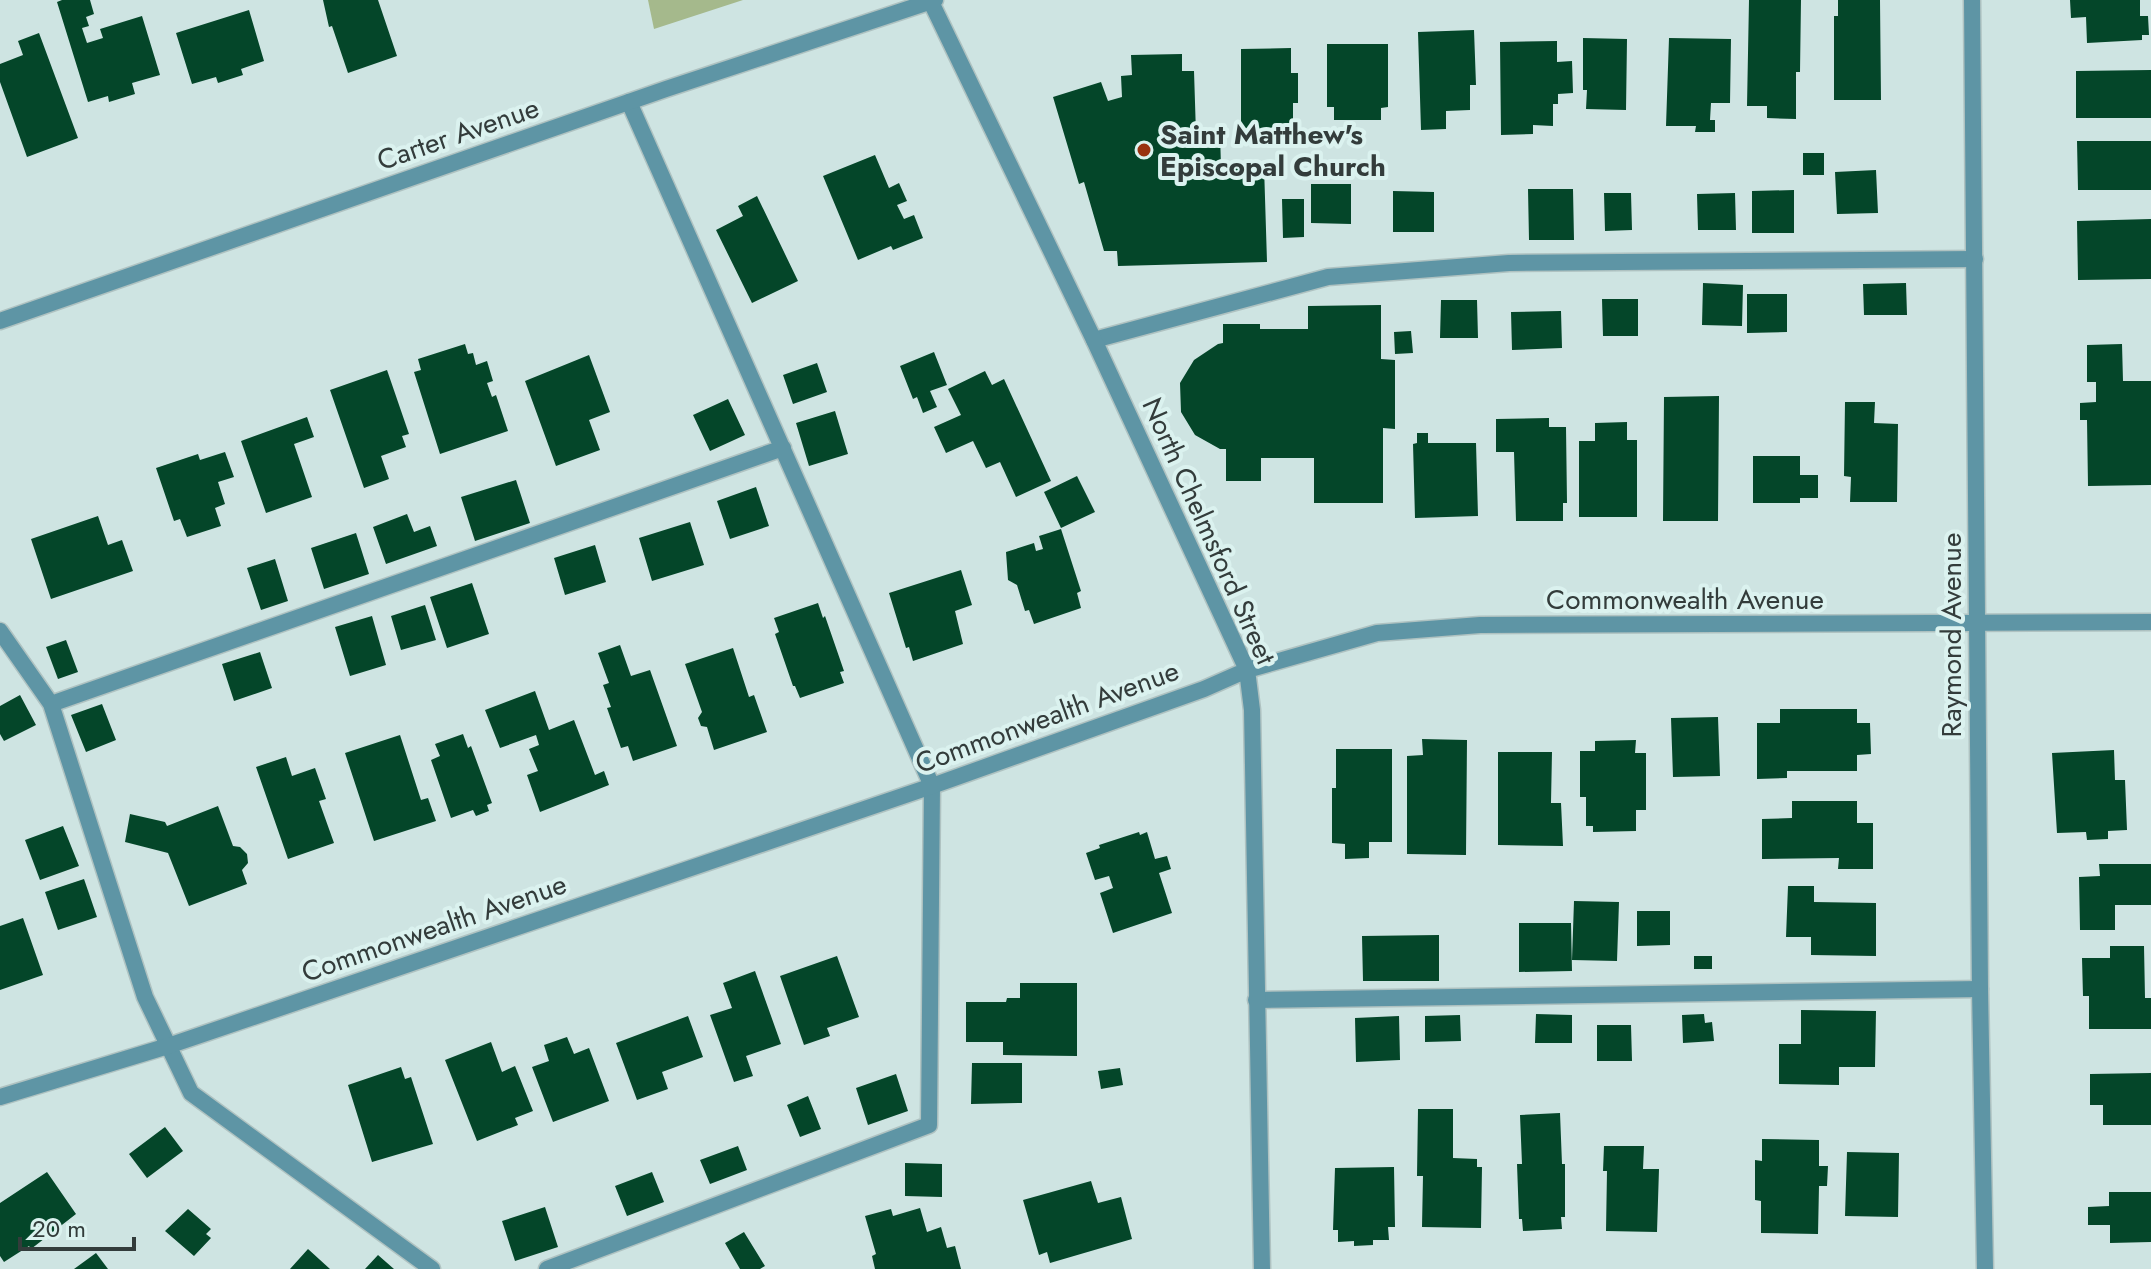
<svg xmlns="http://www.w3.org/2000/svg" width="2151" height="1269" font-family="Jost,sans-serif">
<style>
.green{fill:#a5b98c}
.building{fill:#044629}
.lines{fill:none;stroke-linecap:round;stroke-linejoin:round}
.lane-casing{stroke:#afc2c1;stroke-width:19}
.street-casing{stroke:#afc2c1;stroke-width:19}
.lane{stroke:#5e95a5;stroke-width:16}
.street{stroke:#5e95a5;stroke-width:16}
.poi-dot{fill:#993210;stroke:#dbf2ef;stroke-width:3}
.labels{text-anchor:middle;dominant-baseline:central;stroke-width:8;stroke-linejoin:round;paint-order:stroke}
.street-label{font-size:28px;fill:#333c3b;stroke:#dbf2ef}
.poi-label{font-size:28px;font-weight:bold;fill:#333c3b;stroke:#dbf2ef;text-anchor:start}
</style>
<rect width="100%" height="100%" fill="#cee4e2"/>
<path class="green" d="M 648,0 L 743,0 L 654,29 Z"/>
<path class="building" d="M 62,0 L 90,0 L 94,14 L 86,17 L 89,26 L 82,28 L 87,43 L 103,38 L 100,29 L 142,16 L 160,75 L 132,83 L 135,94 L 109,102 L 108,96 L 88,102 L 57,2 Z
M 323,0 L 378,0 L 397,56 L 348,73 L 332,26 L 329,27 Z
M 1749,0 L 1801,0 L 1800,72 L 1796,72 L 1796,119 L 1767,118 L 1767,106 L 1747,106 Z
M 1838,0 L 1880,0 L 1881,100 L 1834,100 L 1834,16 L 1838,16 Z
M 2070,0 L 2140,0 L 2140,16 L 2148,16 L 2149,35 L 2142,35 L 2142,40 L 2087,43 L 2086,17 L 2071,18 Z
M 249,10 L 264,61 L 241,69 L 243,75 L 218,83 L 216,77 L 192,84 L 176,33 Z
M 1474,30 L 1476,85 L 1470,85 L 1470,110 L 1446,111 L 1446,129 L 1421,130 L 1418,32 Z
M 39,33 L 78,138 L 27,157 L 0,82 L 0,64 L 23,55 L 18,41 Z
M 1583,38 L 1627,39 L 1626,110 L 1586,109 L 1587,90 L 1583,90 Z
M 1669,38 L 1731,39 L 1730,103 L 1711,103 L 1710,120 L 1715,120 L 1715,132 L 1695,132 L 1696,126 L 1666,126 Z
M 1557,41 L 1557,62 L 1572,61 L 1573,93 L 1558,94 L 1558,104 L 1553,104 L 1553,126 L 1533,125 L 1533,134 L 1501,135 L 1500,42 Z
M 1327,44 L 1388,44 L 1388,107 L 1381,108 L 1381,120 L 1334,120 L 1334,107 L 1327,107 Z
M 1291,48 L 1291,73 L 1298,73 L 1298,103 L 1293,103 L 1293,131 L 1288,130 L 1287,135 L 1275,136 L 1275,130 L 1241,131 L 1241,49 Z
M 1182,54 L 1182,71 L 1194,71 L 1196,134 L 1220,133 L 1221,167 L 1264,166 L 1267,262 L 1118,266 L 1117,251 L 1104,251 L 1084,182 L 1079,184 L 1053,97 L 1101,82 L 1108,101 L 1122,97 L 1121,76 L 1132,75 L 1131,55 Z
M 2151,70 L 2151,118 L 2076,118 L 2076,71 Z
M 2077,141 L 2151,141 L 2151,190 L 2078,190 Z
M 1803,153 L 1824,153 L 1824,175 L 1803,175 Z
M 875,155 L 889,188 L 899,183 L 907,201 L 897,205 L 904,219 L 914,215 L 923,238 L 893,250 L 891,246 L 858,260 L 823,176 Z
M 1876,170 L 1878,213 L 1837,214 L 1835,172 Z
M 1311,184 L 1351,184 L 1351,224 L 1311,223 Z
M 1528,189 L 1573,189 L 1574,240 L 1529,240 Z
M 1794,190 L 1794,233 L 1752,233 L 1752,191 Z
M 1393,191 L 1434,192 L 1434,232 L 1393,232 Z
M 1604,193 L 1631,193 L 1632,230 L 1605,231 Z
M 1735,193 L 1736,230 L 1698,230 L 1697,194 Z
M 757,196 L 798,281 L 752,303 L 716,230 L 743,216 L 738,206 Z
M 1282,199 L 1304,199 L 1304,237 L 1283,238 Z
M 2151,219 L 2151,279 L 2078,280 L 2077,221 Z
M 1703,283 L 1743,285 L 1742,326 L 1702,325 Z
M 1906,283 L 1907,315 L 1864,315 L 1863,284 Z
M 1747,294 L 1787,294 L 1787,332 L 1747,333 Z
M 1602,299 L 1638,299 L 1638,336 L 1603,336 Z
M 1441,300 L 1477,300 L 1478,338 L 1440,338 Z
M 1381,305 L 1381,359 L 1395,360 L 1395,429 L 1383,428 L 1383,503 L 1314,503 L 1314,458 L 1261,458 L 1261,481 L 1226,481 L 1226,449 L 1220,449 L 1195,435 L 1181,412 L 1180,383 L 1194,360 L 1218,344 L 1223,343 L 1223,324 L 1260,324 L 1260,329 L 1308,329 L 1308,306 Z
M 1561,311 L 1562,348 L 1512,350 L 1511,312 Z
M 1411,331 L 1413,353 L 1395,354 L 1394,332 Z
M 465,344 L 468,354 L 473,353 L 476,365 L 487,361 L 493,381 L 487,383 L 492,397 L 496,395 L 508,431 L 440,454 L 414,372 L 421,370 L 418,359 Z
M 2122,344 L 2123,381 L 2151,381 L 2151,485 L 2088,486 L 2087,420 L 2080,420 L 2080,403 L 2096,402 L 2096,382 L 2087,382 L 2087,345 Z
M 934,352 L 947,385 L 930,391 L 937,407 L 923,413 L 917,397 L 913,399 L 900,366 Z
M 589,355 L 610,412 L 589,420 L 600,450 L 556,466 L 525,381 Z
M 817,363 L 827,392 L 793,404 L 783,375 Z
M 387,370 L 409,434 L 402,436 L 406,447 L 381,456 L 389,479 L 364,488 L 330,390 Z
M 985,371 L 992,385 L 1004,379 L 1051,481 L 1016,497 L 1000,462 L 986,468 L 973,441 L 946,453 L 934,427 L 961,415 L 948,389 Z
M 1719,396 L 1718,521 L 1663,521 L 1664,397 Z
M 728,399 L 745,435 L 710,451 L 693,415 Z
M 1845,402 L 1875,402 L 1874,423 L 1898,424 L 1897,502 L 1850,502 L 1851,477 L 1844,476 Z
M 835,411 L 848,454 L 809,466 L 796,423 Z
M 307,417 L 314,437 L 294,444 L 312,497 L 266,513 L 241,441 Z
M 1549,418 L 1549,427 L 1566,427 L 1567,503 L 1563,503 L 1563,521 L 1516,521 L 1514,452 L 1496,452 L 1496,419 Z
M 1627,422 L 1627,440 L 1637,440 L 1637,517 L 1579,517 L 1579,441 L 1595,441 L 1595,423 Z
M 1417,433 L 1428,433 L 1428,443 L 1476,443 L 1478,516 L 1415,518 L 1413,444 L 1417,443 Z
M 225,452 L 234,477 L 218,482 L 225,504 L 215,508 L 221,526 L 187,537 L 180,519 L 174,521 L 156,468 L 198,454 L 200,460 Z
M 1753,456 L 1800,456 L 1800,475 L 1818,475 L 1818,498 L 1800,498 L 1800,503 L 1753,503 Z
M 1077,476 L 1095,512 L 1061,528 L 1044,492 Z
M 516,480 L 530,523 L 475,541 L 461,497 Z
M 756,487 L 769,526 L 730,539 L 717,501 Z
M 407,514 L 414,532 L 430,526 L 437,546 L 386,564 L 373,527 Z
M 98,516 L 108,545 L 122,540 L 133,571 L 51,599 L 31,539 Z
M 690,522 L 704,565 L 652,581 L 639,538 Z
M 1061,529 L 1081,591 L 1077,593 L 1081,608 L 1034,624 L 1029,610 L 1025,611 L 1017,585 L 1008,580 L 1006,552 L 1034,543 L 1036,551 L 1043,549 L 1039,536 Z
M 356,533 L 369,574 L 324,589 L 311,548 Z
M 595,545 L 606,582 L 565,595 L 554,558 Z
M 275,559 L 288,601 L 261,610 L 247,568 Z
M 961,570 L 972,605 L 955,611 L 963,644 L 913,661 L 909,647 L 906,648 L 889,593 Z
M 472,583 L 489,634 L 447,648 L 430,597 Z
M 818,603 L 823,618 L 825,616 L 844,671 L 840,672 L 844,683 L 800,698 L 795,686 L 793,686 L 775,634 L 779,632 L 774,618 Z
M 425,605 L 436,640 L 401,650 L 391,616 Z
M 372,616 L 386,665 L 350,676 L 335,627 Z
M 66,640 L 78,672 L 58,679 L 46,647 Z
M 620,645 L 631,676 L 650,670 L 677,746 L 633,761 L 628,746 L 621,748 L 607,708 L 611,707 L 603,685 L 609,683 L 598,653 Z
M 733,648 L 749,697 L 754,695 L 767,732 L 714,750 L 707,727 L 701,726 L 698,718 L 702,712 L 685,664 Z
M 260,652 L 272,688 L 234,701 L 222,664 Z
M 535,691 L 549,730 L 574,720 L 595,775 L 604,771 L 609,785 L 540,812 L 527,775 L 538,771 L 529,749 L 539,745 L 536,735 L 500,748 L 485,710 Z
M 20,695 L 36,725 L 4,741 L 0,734 L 0,706 Z
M 102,704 L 116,740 L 86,752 L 71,715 Z
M 1780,709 L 1857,709 L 1857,723 L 1870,723 L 1871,754 L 1857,755 L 1857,771 L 1787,771 L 1787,778 L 1757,779 L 1757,723 L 1780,723 Z
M 1718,717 L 1720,776 L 1673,777 L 1671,718 Z
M 463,734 L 468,748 L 471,746 L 492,803 L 487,805 L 489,811 L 476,816 L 473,810 L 451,818 L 431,760 L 440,756 L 435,744 Z
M 400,735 L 421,800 L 428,798 L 436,821 L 374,841 L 345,753 Z
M 1422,739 L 1467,740 L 1466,855 L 1407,854 L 1407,756 L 1423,755 Z
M 1636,740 L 1635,753 L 1646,753 L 1646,810 L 1636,810 L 1636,831 L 1593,832 L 1593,826 L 1586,826 L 1586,797 L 1580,797 L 1580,751 L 1595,751 L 1595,741 Z
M 1336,749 L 1392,749 L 1392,842 L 1369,842 L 1369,858 L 1345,859 L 1345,844 L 1332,843 L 1332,788 L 1336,788 Z
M 2114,750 L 2115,780 L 2125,780 L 2127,830 L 2108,831 L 2108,839 L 2087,840 L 2086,832 L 2057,833 L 2052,753 Z
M 1498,752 L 1552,752 L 1551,803 L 1561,803 L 1563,846 L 1498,845 Z
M 286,757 L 292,776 L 315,768 L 326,799 L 319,801 L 334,843 L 288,859 L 256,767 Z
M 1792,801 L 1857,801 L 1857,823 L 1873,823 L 1873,869 L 1838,869 L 1839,858 L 1762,859 L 1762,819 L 1792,818 Z
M 218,806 L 233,846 L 240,847 L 247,854 L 248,863 L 242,870 L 247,884 L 189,906 L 168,853 L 125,842 L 130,814 L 165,822 L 167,826 Z
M 63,826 L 79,866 L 40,880 L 25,840 Z
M 1139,832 L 1140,835 L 1147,832 L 1155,859 L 1167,856 L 1171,869 L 1159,873 L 1172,913 L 1113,933 L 1100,893 L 1113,888 L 1109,876 L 1095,880 L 1086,853 L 1100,848 L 1099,845 Z
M 2099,864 L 2151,864 L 2151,905 L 2115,905 L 2115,930 L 2080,930 L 2079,877 L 2100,876 Z
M 84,879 L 97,917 L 58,930 L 45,892 Z
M 1788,886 L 1814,886 L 1814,902 L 1876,903 L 1876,956 L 1811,955 L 1811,937 L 1786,937 Z
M 1574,901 L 1619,902 L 1617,961 L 1572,960 Z
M 1637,911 L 1670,911 L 1670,945 L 1637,946 Z
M 23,918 L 43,975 L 0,990 L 0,926 Z
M 1519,923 L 1571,923 L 1572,971 L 1519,972 Z
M 1439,935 L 1439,981 L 1363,981 L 1362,936 Z
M 2110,946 L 2144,946 L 2145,998 L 2151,998 L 2151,1029 L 2089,1029 L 2089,996 L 2083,996 L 2082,958 L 2110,958 Z
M 837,956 L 859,1017 L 827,1028 L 830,1036 L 804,1045 L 780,976 Z
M 1694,956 L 1712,956 L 1712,969 L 1694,969 Z
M 755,971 L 781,1044 L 746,1056 L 753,1076 L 734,1082 L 710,1015 L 732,1008 L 723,983 Z
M 1020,983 L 1077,983 L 1077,1056 L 1003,1055 L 1003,1042 L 966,1042 L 966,1002 L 1006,1002 L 1007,998 L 1020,998 Z
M 1801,1010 L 1876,1011 L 1875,1067 L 1839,1067 L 1839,1085 L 1779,1084 L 1779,1044 L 1801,1044 Z
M 1536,1014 L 1572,1015 L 1572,1043 L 1535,1043 Z
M 1704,1014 L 1705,1023 L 1712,1022 L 1714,1041 L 1683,1043 L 1682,1015 Z
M 1460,1015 L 1461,1041 L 1425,1042 L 1425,1016 Z
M 688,1016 L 703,1057 L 662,1072 L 668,1089 L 637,1100 L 616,1043 Z
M 1399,1016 L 1400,1060 L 1356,1062 L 1355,1018 Z
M 1597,1025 L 1631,1025 L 1632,1061 L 1597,1061 Z
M 567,1037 L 574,1054 L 589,1048 L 609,1101 L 553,1122 L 532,1067 L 549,1061 L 544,1045 Z
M 491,1042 L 502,1072 L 515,1066 L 533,1111 L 515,1118 L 518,1125 L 477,1141 L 445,1060 Z
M 972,1063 L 1022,1063 L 1022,1103 L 971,1104 Z
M 401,1067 L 405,1079 L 411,1077 L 433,1144 L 372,1162 L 348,1085 Z
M 1120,1068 L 1123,1085 L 1101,1089 L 1098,1071 Z
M 2151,1073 L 2151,1125 L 2103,1125 L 2103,1105 L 2090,1105 L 2090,1074 Z
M 896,1074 L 908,1111 L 868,1125 L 856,1088 Z
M 808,1096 L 821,1129 L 800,1137 L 787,1105 Z
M 1418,1109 L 1453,1109 L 1453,1158 L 1477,1159 L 1477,1167 L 1482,1167 L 1481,1228 L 1422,1227 L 1423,1176 L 1417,1176 Z
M 1560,1113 L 1562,1164 L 1565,1164 L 1565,1217 L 1561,1217 L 1562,1229 L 1523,1231 L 1522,1219 L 1519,1219 L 1517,1164 L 1522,1164 L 1520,1115 Z
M 165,1127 L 183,1151 L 147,1178 L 129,1154 Z
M 1762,1139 L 1819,1140 L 1819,1166 L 1828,1166 L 1827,1186 L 1819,1186 L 1818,1234 L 1761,1233 L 1761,1201 L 1755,1200 L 1755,1160 L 1762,1161 Z
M 738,1146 L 747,1170 L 710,1184 L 700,1160 Z
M 1604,1146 L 1644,1146 L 1643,1169 L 1659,1169 L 1657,1232 L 1606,1231 L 1607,1171 L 1603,1171 Z
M 1847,1152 L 1899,1153 L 1898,1217 L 1845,1216 Z
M 905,1163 L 942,1164 L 942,1197 L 905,1196 Z
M 1394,1167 L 1395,1227 L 1388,1227 L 1389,1240 L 1373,1240 L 1373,1245 L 1354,1246 L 1354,1241 L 1338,1242 L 1338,1230 L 1333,1230 L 1335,1168 Z
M 47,1172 L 76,1214 L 31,1249 L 29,1246 L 4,1262 L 0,1256 L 0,1203 Z
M 652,1172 L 664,1202 L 627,1216 L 615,1186 Z
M 1091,1181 L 1098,1203 L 1121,1197 L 1132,1239 L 1050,1263 L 1047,1252 L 1039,1255 L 1023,1200 Z
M 2109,1192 L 2151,1192 L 2151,1242 L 2110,1243 L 2110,1225 L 2088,1225 L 2088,1207 L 2109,1206 Z
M 545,1207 L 558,1247 L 515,1261 L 502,1221 Z
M 920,1208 L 927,1232 L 941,1227 L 947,1248 L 955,1246 L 961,1269 L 875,1269 L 872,1256 L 876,1254 L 865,1216 L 891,1209 L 893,1216 Z
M 188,1209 L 211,1229 L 206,1234 L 211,1238 L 194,1256 L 165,1231 Z
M 744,1232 L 765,1266 L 760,1269 L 740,1269 L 725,1243 Z
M 308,1249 L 330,1269 L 290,1269 Z
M 96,1253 L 108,1269 L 74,1269 Z
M 378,1255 L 394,1269 L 365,1269 Z"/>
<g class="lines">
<g class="lane-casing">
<path id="lane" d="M 1094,340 L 1328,277 L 1509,263 L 1975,259
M 0,631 L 51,704 L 145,997 L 191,1093 L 432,1269
M 51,704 L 783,448
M 1256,1000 L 1980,989
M 547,1269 L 929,1125 L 932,786 L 629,102"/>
</g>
<g class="street-casing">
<path id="street" d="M 1972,0 L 1980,989 L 1985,1269
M 931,2 L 1094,340 L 1247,670 L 1252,710 L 1262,1269
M 0,321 L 666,89 L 935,0
M 0,1097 L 168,1046 L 932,786 L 1204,689 L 1247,670 L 1377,633 L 1480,625 L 2151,622"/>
</g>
<use href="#lane" class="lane"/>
<use href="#street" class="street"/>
</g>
<circle class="poi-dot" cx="1144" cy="150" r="8"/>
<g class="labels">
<g class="street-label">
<text transform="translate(458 134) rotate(-19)">Carter Avenue</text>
<text transform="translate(1209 531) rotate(66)">North Chelmsford Street</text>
<text x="1685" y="599">Commonwealth Avenue</text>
<text transform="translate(1951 635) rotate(-90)">Raymond Avenue</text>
<text transform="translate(1047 717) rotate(-20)">Commonwealth Avenue</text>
<text transform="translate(434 928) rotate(-19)">Commonwealth Avenue</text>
</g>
<g class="poi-label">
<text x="1160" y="134">Saint Matthew's<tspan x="1160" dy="32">Episcopal Church</tspan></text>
</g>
</g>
<path d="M20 1237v12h114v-12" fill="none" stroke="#333c3b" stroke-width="4"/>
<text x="32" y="1237" font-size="24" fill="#333c3b" stroke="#dbf2ef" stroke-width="6" paint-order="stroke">20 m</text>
</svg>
